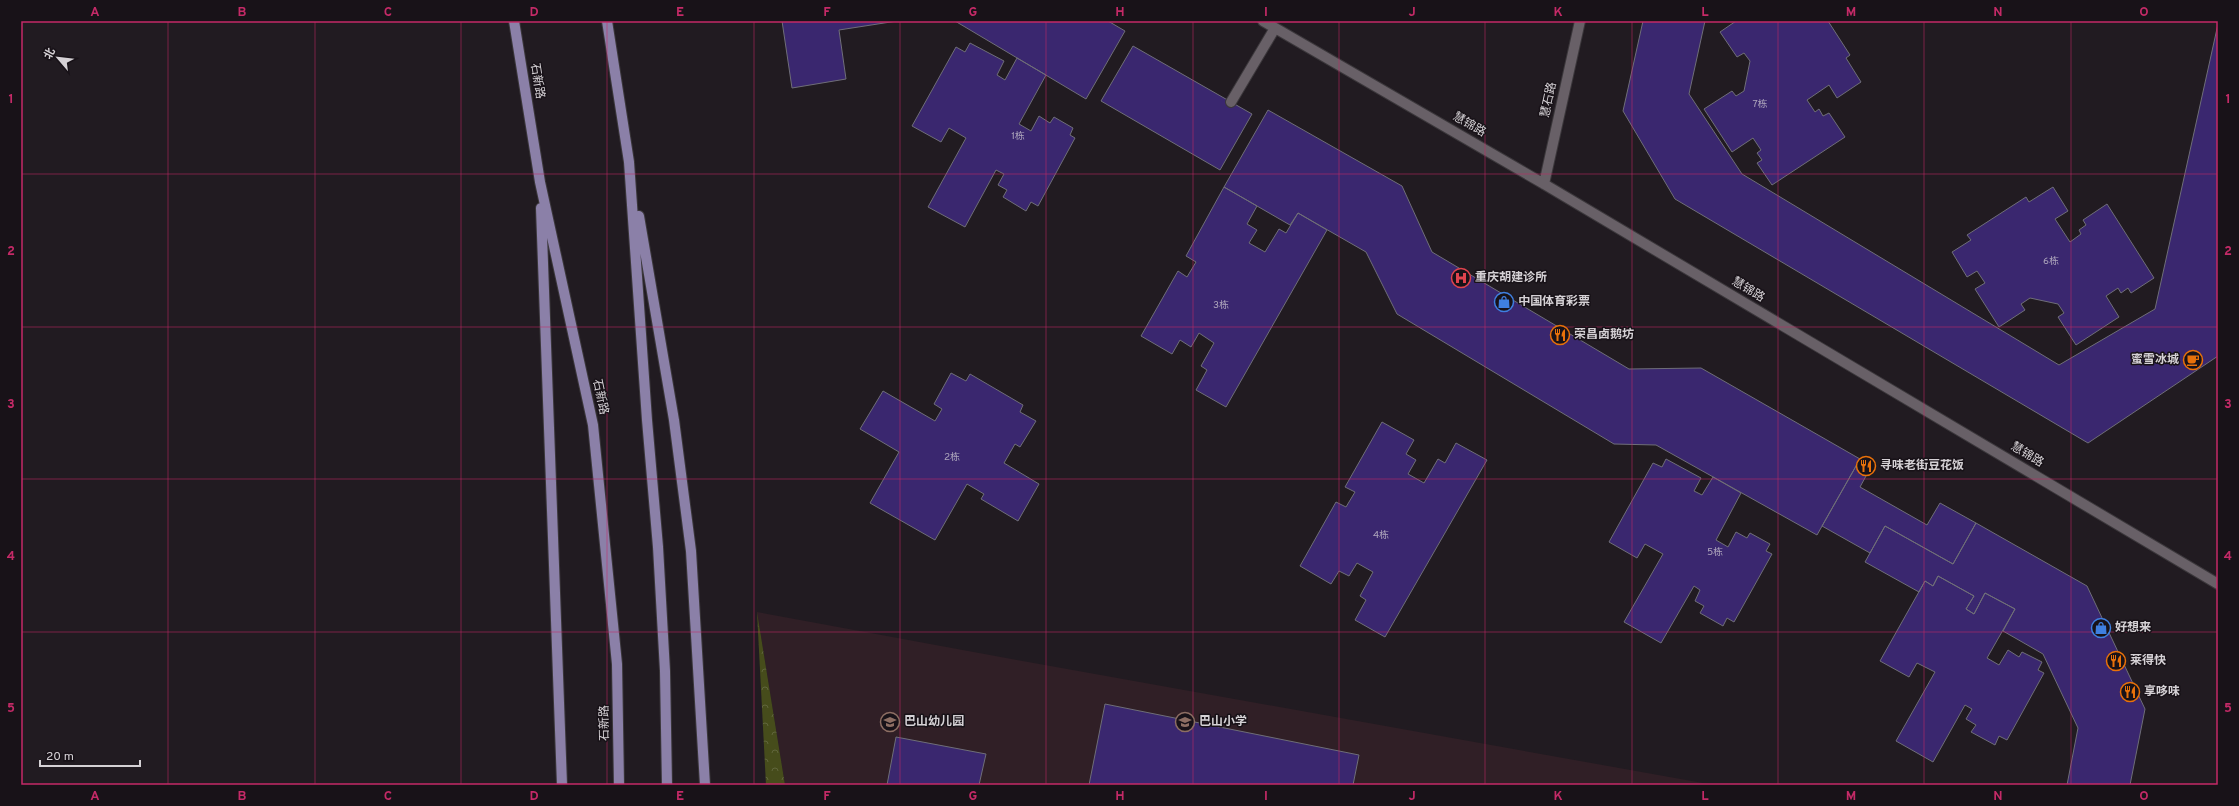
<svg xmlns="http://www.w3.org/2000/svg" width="2239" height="806" font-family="Overpass,'Noto Sans SC',sans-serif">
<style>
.education{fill:#301f26}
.forest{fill:url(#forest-crowns)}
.building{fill:#3a276f;stroke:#6f6e78}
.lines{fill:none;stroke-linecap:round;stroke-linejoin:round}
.minor-casing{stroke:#3b373b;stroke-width:12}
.major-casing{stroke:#3b373b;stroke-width:12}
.minor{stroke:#686067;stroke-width:10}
.major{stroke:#8b80a8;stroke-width:10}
.grid{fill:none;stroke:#c42a67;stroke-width:1;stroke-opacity:0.55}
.labels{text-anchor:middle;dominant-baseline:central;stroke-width:3;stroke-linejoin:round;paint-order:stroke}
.number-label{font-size:10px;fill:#aea6bc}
.street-label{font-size:12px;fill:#d5d1d5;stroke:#181218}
.poi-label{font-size:12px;font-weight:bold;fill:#d5d1d5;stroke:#181218;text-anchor:start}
.neatline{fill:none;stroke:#c42a67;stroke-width:1.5}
.grid-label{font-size:13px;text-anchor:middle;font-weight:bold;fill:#c42a67}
</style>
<defs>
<pattern id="forest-crowns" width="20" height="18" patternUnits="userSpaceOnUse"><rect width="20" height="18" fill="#464c1b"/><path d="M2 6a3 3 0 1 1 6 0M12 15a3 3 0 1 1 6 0" fill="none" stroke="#60653b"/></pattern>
</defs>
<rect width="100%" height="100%" fill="#211b21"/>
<path class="education" d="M 757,612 L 1017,660 L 1714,785 L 785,785 Z"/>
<path class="forest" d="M 757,612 L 785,785 L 766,785 Z"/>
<path class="building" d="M 782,21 L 897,21 L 839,30 L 846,79 L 792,88 Z
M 955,21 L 1108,21 L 1125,31 L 1086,99 Z
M 1643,21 L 1705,21 L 1689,94 L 1742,174 L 2059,365 L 2155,309 L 2218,24 L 2218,356 L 2088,443 L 1675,199 L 1623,111 Z
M 1736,21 L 1828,21 L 1850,55 L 1846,58 L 1861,82 L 1837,98 L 1829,85 L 1807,100 L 1815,112 L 1819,109 L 1823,116 L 1829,113 L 1845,137 L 1772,185 L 1757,163 L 1762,160 L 1757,153 L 1761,150 L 1753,138 L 1732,152 L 1704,109 L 1732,91 L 1736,96 L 1744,91 L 1750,61 L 1744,53 L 1737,57 L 1720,32 Z
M 970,43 L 1004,61 L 997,75 L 1005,80 L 1017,58 L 1046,75 L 1019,124 L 1031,131 L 1039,116 L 1050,123 L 1054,117 L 1073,128 L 1070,135 L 1075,138 L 1038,206 L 1031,202 L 1026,211 L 1003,197 L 1007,190 L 998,185 L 1004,174 L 996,170 L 965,227 L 928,207 L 966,138 L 949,128 L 941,142 L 912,126 L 956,47 L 965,52 Z
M 1133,46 L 1252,114 L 1220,170 L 1101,101 Z
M 1268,110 L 1402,186 L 1432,252 L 1629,369 L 1701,368 L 1860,459 L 1817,535 L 1656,445 L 1614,444 L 1397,314 L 1366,252 L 1298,213 L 1290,225 L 1224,187 Z
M 1224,187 L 1257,206 L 1247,224 L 1257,230 L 1249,243 L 1265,252 L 1279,229 L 1286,233 L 1298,213 L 1327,230 L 1226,407 L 1196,390 L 1207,370 L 1201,366 L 1214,343 L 1199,333 L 1191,347 L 1180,340 L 1172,354 L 1141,336 L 1178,271 L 1187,277 L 1196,262 L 1186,256 Z
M 2053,187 L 2068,211 L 2055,219 L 2070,242 L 2081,234 L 2079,230 L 2086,225 L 2083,220 L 2107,204 L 2154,278 L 2131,293 L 2128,288 L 2121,293 L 2118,288 L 2106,296 L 2119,317 L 2076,345 L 2058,317 L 2064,313 L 2058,304 L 2030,298 L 2021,304 L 2025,310 L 1999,327 L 1975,289 L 1985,283 L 1977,271 L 1967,277 L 1952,252 L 1971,240 L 1967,235 L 2026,197 L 2029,202 Z
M 951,373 L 966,381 L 970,374 L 1023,405 L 1020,412 L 1036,421 L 1020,447 L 1015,444 L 1004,463 L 1039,484 L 1018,521 L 981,499 L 984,494 L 967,484 L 935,540 L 870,503 L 899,452 L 860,429 L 883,391 L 935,421 L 942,409 L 934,404 Z
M 1382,422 L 1414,440 L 1406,454 L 1416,460 L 1408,474 L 1424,483 L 1438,459 L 1445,463 L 1456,443 L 1487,460 L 1385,637 L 1355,620 L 1366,600 L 1360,596 L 1373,572 L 1357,563 L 1349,576 L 1339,571 L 1331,584 L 1300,566 L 1336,502 L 1346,507 L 1355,492 L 1345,487 Z
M 1666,459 L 1701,478 L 1694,491 L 1702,495 L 1713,477 L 1741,493 L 1716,540 L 1728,547 L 1736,532 L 1747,538 L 1750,533 L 1770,544 L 1766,551 L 1772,554 L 1734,622 L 1727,618 L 1723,626 L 1700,613 L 1704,606 L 1695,601 L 1700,590 L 1694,586 L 1661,643 L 1624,622 L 1663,554 L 1645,544 L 1637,558 L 1609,542 L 1653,463 L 1662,467 Z
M 1860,459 L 1872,465 L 1860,487 L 1927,525 L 1940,503 L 1976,523 L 1953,564 L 1885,526 L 1870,553 L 1822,526 Z
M 1976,523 L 2087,586 L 2145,709 L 2130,785 L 2067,785 L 2078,728 L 2043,654 L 2003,631 L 2015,609 L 1985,593 L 1974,614 L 1966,609 L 1974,596 L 1938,576 L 1933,586 L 1925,581 L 1919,592 L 1865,562 L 1885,526 L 1953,564 Z
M 1938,576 L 1974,596 L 1966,609 L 1974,614 L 1985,593 L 2015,609 L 1987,658 L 1999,665 L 2008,650 L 2019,657 L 2022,652 L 2042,662 L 2038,670 L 2044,673 L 2007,740 L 1999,736 L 1995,745 L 1971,732 L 1976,725 L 1966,719 L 1972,709 L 1965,705 L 1933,762 L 1896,741 L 1935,672 L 1917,663 L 1909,677 L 1880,661 L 1925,581 L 1933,586 Z
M 1105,704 L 1359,755 L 1353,785 L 1089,785 Z
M 896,737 L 986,754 L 979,785 L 887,785 Z"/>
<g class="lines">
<g class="minor-casing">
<path id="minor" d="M 1263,21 L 1544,184 L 2218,584
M 1231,102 L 1275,28
M 1544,184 L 1580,21"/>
</g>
<g class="major-casing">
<path id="major" d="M 514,21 L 540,182 L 593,425 L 617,664 L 619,785
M 607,21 L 629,162 L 647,420 L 658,547 L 665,671 L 667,785
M 541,208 L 562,785
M 639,216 L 674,420 L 691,551 L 705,785"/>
</g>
<use href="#minor" class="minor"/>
<use href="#major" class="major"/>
</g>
<path class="grid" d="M 168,21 L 168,785M 315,21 L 315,785M 461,21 L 461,785M 607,21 L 607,785M 754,21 L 754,785M 900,21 L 900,785M 1046,21 L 1046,785M 1193,21 L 1193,785M 1339,21 L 1339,785M 1485,21 L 1485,785M 1632,21 L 1632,785M 1778,21 L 1778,785M 1924,21 L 1924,785M 2071,21 L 2071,785M 21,174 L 2218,174M 21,327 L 2218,327M 21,479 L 2218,479M 21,632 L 2218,632"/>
<defs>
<g id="hospital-ring" transform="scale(1)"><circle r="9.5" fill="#181218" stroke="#e0444e" stroke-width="1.5"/><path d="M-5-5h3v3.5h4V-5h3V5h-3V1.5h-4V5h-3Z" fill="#e0444e"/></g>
<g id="shop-ring" transform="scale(1)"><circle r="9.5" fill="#181218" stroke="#3f7fe0" stroke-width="1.5"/><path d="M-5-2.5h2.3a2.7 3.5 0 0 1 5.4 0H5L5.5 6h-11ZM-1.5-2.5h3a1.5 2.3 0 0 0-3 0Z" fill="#3f7fe0"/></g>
<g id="restaurant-ring" transform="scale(1)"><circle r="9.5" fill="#181218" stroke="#e8710a" stroke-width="1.5"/><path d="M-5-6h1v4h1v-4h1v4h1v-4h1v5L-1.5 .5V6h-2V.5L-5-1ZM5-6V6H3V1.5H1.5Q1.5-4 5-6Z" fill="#e8710a"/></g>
<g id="cafe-ring" transform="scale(1)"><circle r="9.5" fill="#181218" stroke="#e8710a" stroke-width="1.5"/><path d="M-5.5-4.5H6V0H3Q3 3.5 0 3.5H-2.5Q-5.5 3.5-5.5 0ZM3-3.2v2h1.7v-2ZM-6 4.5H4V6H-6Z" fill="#e8710a"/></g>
<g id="school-ring" transform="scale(1)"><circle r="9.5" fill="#181218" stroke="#8d6e63" stroke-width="1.5"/><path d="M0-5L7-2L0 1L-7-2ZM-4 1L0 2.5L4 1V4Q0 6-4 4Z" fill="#8d6e63"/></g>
</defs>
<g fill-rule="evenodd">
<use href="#hospital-ring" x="1461" y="278"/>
<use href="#shop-ring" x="1504" y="302"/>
<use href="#restaurant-ring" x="1560" y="335"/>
<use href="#cafe-ring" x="2193" y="360"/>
<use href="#restaurant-ring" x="1866" y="466"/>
<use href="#shop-ring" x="2101" y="628"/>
<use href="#restaurant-ring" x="2116" y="661"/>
<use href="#restaurant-ring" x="2130" y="692"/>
<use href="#school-ring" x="890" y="722"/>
<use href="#school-ring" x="1185" y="722"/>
</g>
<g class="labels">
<g class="number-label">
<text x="1760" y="104">7栋</text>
<text x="1018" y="136">1栋</text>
<text x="2051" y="261">6栋</text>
<text x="1221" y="305">3栋</text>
<text x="952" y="457">2栋</text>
<text x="1381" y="535">4栋</text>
<text x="1715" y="552">5栋</text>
</g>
<g class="street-label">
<text transform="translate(537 81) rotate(81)">石新路</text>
<text transform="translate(1549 100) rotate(-78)">慧石路</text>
<text transform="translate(1469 125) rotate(30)">慧锦路</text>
<text transform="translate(1748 290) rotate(31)">慧锦路</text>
<text transform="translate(600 397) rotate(78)">石新路</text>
<text transform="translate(2027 455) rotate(31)">慧锦路</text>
<text transform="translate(605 723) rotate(-91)">石新路</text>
</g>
<g class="poi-label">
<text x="1475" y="278">重庆胡建诊所</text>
<text x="1518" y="302">中国体育彩票</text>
<text x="1574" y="335">荣昌卤鹅坊</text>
<text x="2179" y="360" text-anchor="end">蜜雪冰城</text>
<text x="1880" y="466">寻味老街豆花饭</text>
<text x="2115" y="628">好想来</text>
<text x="2130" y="661">莱得快</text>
<text x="2144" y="692">享哆味</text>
<text x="904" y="722">巴山幼儿园</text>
<text x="1199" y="722">巴山小学</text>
</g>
</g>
<rect width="2239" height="806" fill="none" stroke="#181218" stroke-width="44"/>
<g transform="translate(58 58) rotate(298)" stroke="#181218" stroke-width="3" paint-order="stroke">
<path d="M0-3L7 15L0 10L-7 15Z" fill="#d5d1d5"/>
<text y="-6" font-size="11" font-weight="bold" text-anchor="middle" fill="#d5d1d5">北</text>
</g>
<path d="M40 760v6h100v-6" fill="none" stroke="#d5d1d5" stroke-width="2"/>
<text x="46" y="760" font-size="12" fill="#d5d1d5" stroke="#181218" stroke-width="3" paint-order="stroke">20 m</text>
<rect x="22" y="22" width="2195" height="762" class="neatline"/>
<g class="grid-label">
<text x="95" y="16">A</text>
<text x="242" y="16">B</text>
<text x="388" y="16">C</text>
<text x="534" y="16">D</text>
<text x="680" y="16">E</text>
<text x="827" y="16">F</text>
<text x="973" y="16">G</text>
<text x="1120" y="16">H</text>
<text x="1266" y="16">I</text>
<text x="1412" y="16">J</text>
<text x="1558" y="16">K</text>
<text x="1705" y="16">L</text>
<text x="1851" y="16">M</text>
<text x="1998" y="16">N</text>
<text x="2144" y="16">O</text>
<text x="11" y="103">1</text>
<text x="2228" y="103">1</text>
<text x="11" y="255">2</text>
<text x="2228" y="255">2</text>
<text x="11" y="408">3</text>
<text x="2228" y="408">3</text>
<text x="11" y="560">4</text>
<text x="2228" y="560">4</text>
<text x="11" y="712">5</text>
<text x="2228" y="712">5</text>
<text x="95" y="800">A</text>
<text x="242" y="800">B</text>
<text x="388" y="800">C</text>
<text x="534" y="800">D</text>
<text x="680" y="800">E</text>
<text x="827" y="800">F</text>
<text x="973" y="800">G</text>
<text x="1120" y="800">H</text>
<text x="1266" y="800">I</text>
<text x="1412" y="800">J</text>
<text x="1558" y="800">K</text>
<text x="1705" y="800">L</text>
<text x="1851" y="800">M</text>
<text x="1998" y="800">N</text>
<text x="2144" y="800">O</text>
</g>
</svg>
